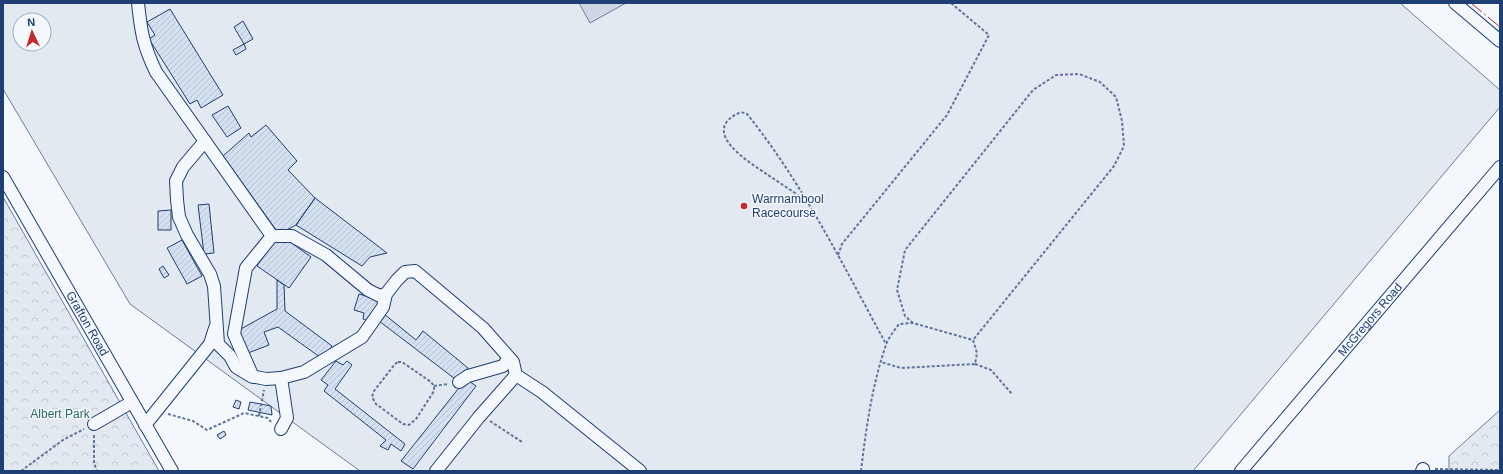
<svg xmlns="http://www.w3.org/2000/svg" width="1503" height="474" font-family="Arial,sans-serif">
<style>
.park{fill:url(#park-crowns);stroke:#687fa3}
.pitch{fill:#e3e9f0;stroke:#687fa3;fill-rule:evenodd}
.water{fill:#cfd7e4;stroke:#687fa3}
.building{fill:url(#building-hatch);stroke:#1d3f73}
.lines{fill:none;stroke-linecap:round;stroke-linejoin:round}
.minor-casing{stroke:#1d3f73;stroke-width:14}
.path{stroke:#5e769c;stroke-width:2;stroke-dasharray:3 2;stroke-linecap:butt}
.minor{stroke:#f4f7fb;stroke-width:12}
.power{stroke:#c62828;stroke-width:1;stroke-dasharray:14 3 2 3;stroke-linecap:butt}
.poi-dot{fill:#c62828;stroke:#f4f7fb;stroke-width:1.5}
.labels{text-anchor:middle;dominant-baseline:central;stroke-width:3;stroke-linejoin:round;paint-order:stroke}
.poi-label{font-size:12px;fill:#1d3f73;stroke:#f4f7fb;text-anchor:start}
.street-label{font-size:12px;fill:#1d3f73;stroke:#f4f7fb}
.park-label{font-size:12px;fill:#2c6c60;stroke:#f4f7fb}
</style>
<defs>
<pattern id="park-crowns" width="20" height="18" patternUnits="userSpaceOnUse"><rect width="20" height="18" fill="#e3e9f0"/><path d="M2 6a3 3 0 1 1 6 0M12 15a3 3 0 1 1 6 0" fill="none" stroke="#c2c9d1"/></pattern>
<pattern id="building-hatch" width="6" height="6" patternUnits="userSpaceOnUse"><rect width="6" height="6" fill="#d5e0f0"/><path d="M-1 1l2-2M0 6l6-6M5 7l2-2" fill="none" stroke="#b6c1d1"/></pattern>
</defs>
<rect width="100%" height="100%" fill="#f4f7fb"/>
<path class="park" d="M 3,197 L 159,471 L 3,471 Z
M 1500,410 L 1500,471 L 1449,471 L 1449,456 Z"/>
<path class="pitch" d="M 3,3 L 1400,3 L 1500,90 L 1500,107 L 1193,471 L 360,471 L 130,304 L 3,89 ZM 20,20 L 44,20 L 44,44 L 20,44 Z"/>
<path class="water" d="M 579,3 L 626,3 L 590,23 Z"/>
<path class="building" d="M 170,9 L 223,95 L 201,108 L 197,100 L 190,104 L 149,39 L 155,35 L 147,22 Z
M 243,21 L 253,39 L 244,44 L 234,27 Z
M 244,44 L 246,49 L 236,55 L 233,50 Z
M 228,106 L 241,128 L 227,137 L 212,115 Z
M 266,125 L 297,161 L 288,170 L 315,198 L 296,225 L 279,234 L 223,156 L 249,133 L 251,137 Z
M 315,198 L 387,253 L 370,257 L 362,266 L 296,225 Z
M 209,204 L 214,253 L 204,254 L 198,205 Z
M 171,210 L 171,230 L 158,230 L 158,211 Z
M 279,234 L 311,257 L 289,288 L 257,266 Z
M 182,240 L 202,276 L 187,284 L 167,248 Z
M 163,266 L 169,275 L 164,278 L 159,269 Z
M 277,280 L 284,285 L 285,311 L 332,346 L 324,360 L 278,327 L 264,332 L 269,345 L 248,353 L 239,330 L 277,309 Z
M 359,294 L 380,300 L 373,323 L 363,319 L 364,313 L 354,310 Z
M 384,314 L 416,340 L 423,331 L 468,368 L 459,382 L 379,321 Z
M 336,361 L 343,365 L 347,361 L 352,365 L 335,389 L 405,444 L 401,451 L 391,444 L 388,450 L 380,446 L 386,440 L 324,391 L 328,385 L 321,380 Z
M 466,379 L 476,386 L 413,469 L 401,461 Z
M 236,400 L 241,402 L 239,409 L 233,407 Z
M 250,402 L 271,406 L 272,415 L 248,410 Z
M 224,431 L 226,435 L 220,439 L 217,435 Z"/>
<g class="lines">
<g class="minor-casing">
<g id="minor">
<path d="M 138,3 C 141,32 143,45 156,72 L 272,236 L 246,268 L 234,334 L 253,377"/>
<path d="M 1455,3 L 1500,41"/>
<path d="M 205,141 L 183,167 L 176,181 L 177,200 L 179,217 L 187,235 L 210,274 L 214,286 L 218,344 L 230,356 L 236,367 L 251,376 L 266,379 L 281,378 L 304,372 L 362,337 L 383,307 L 386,294 L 397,280 L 405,272 L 415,271 L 483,328 L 513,362 L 516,375 L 542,392 L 640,471"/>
<path id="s1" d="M 3,177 L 172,471"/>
<path d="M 272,236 L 292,236 L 326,255 L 368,290 L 380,296 L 386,294"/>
<path d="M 459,382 L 468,376 L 503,366 L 509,358"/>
<path d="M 94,424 L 132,402"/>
<path d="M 145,425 L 210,344 L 215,328"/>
<path d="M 281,429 L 287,418 L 281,378"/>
<path d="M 436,471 L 479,417 L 516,375"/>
<path id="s2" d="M 1241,471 L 1500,167"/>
<path d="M 1422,471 L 1423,469"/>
</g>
</g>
<path class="path" d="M 804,199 C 792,191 780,183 768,175 C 749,162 697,131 741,112 L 747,114 C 802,182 844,267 886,344
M 838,255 L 842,244 L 947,115 L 989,35 L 951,3
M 913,323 L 905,316 L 897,290 L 905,250 L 1033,90 L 1056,75 L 1079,74 L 1100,82 L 1116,97 L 1122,121 L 1124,146 L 1114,166 L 973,340
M 398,362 L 402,362 L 431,382 L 434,386 L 434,391 L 416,419 L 409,425 L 403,424 L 376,404 L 372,397 L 374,391 L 395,364 Z
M 975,364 L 991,370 L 1012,394
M 434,386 L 448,384
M 168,414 L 193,421 L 207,430 L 244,413 L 268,418 L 271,422
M 259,416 L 264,390
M 490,421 L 522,442
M 94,435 L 94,463 L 97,471
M 1435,469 L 1500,470
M 21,471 L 63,440 L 84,429
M 861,471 C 866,429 872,385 886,345 C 888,338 894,331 899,324 L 913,323 L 973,340 L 977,353 L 975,364 L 901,368 L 881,362"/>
<use href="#minor" class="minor"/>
<path class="power" d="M 1471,3 L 1500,27"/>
</g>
<circle class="poi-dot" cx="744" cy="206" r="4"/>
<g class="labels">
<g class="poi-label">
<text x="752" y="199">Warrnambool<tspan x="752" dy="14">Racecourse</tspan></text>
</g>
<g class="street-label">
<text stroke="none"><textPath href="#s2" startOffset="199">McGregors Road</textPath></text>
<text stroke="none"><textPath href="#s1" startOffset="169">Grafton Road</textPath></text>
</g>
<g class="park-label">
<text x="60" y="414">Albert Park</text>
</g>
</g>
<rect width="1503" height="474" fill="none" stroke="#1d3f73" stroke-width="8"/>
<g transform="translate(32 32) rotate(356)"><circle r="19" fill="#f4f7fb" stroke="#9eadc5"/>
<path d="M0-3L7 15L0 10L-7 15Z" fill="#c62828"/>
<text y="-6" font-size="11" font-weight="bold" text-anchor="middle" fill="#1d3f73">N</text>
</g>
</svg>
